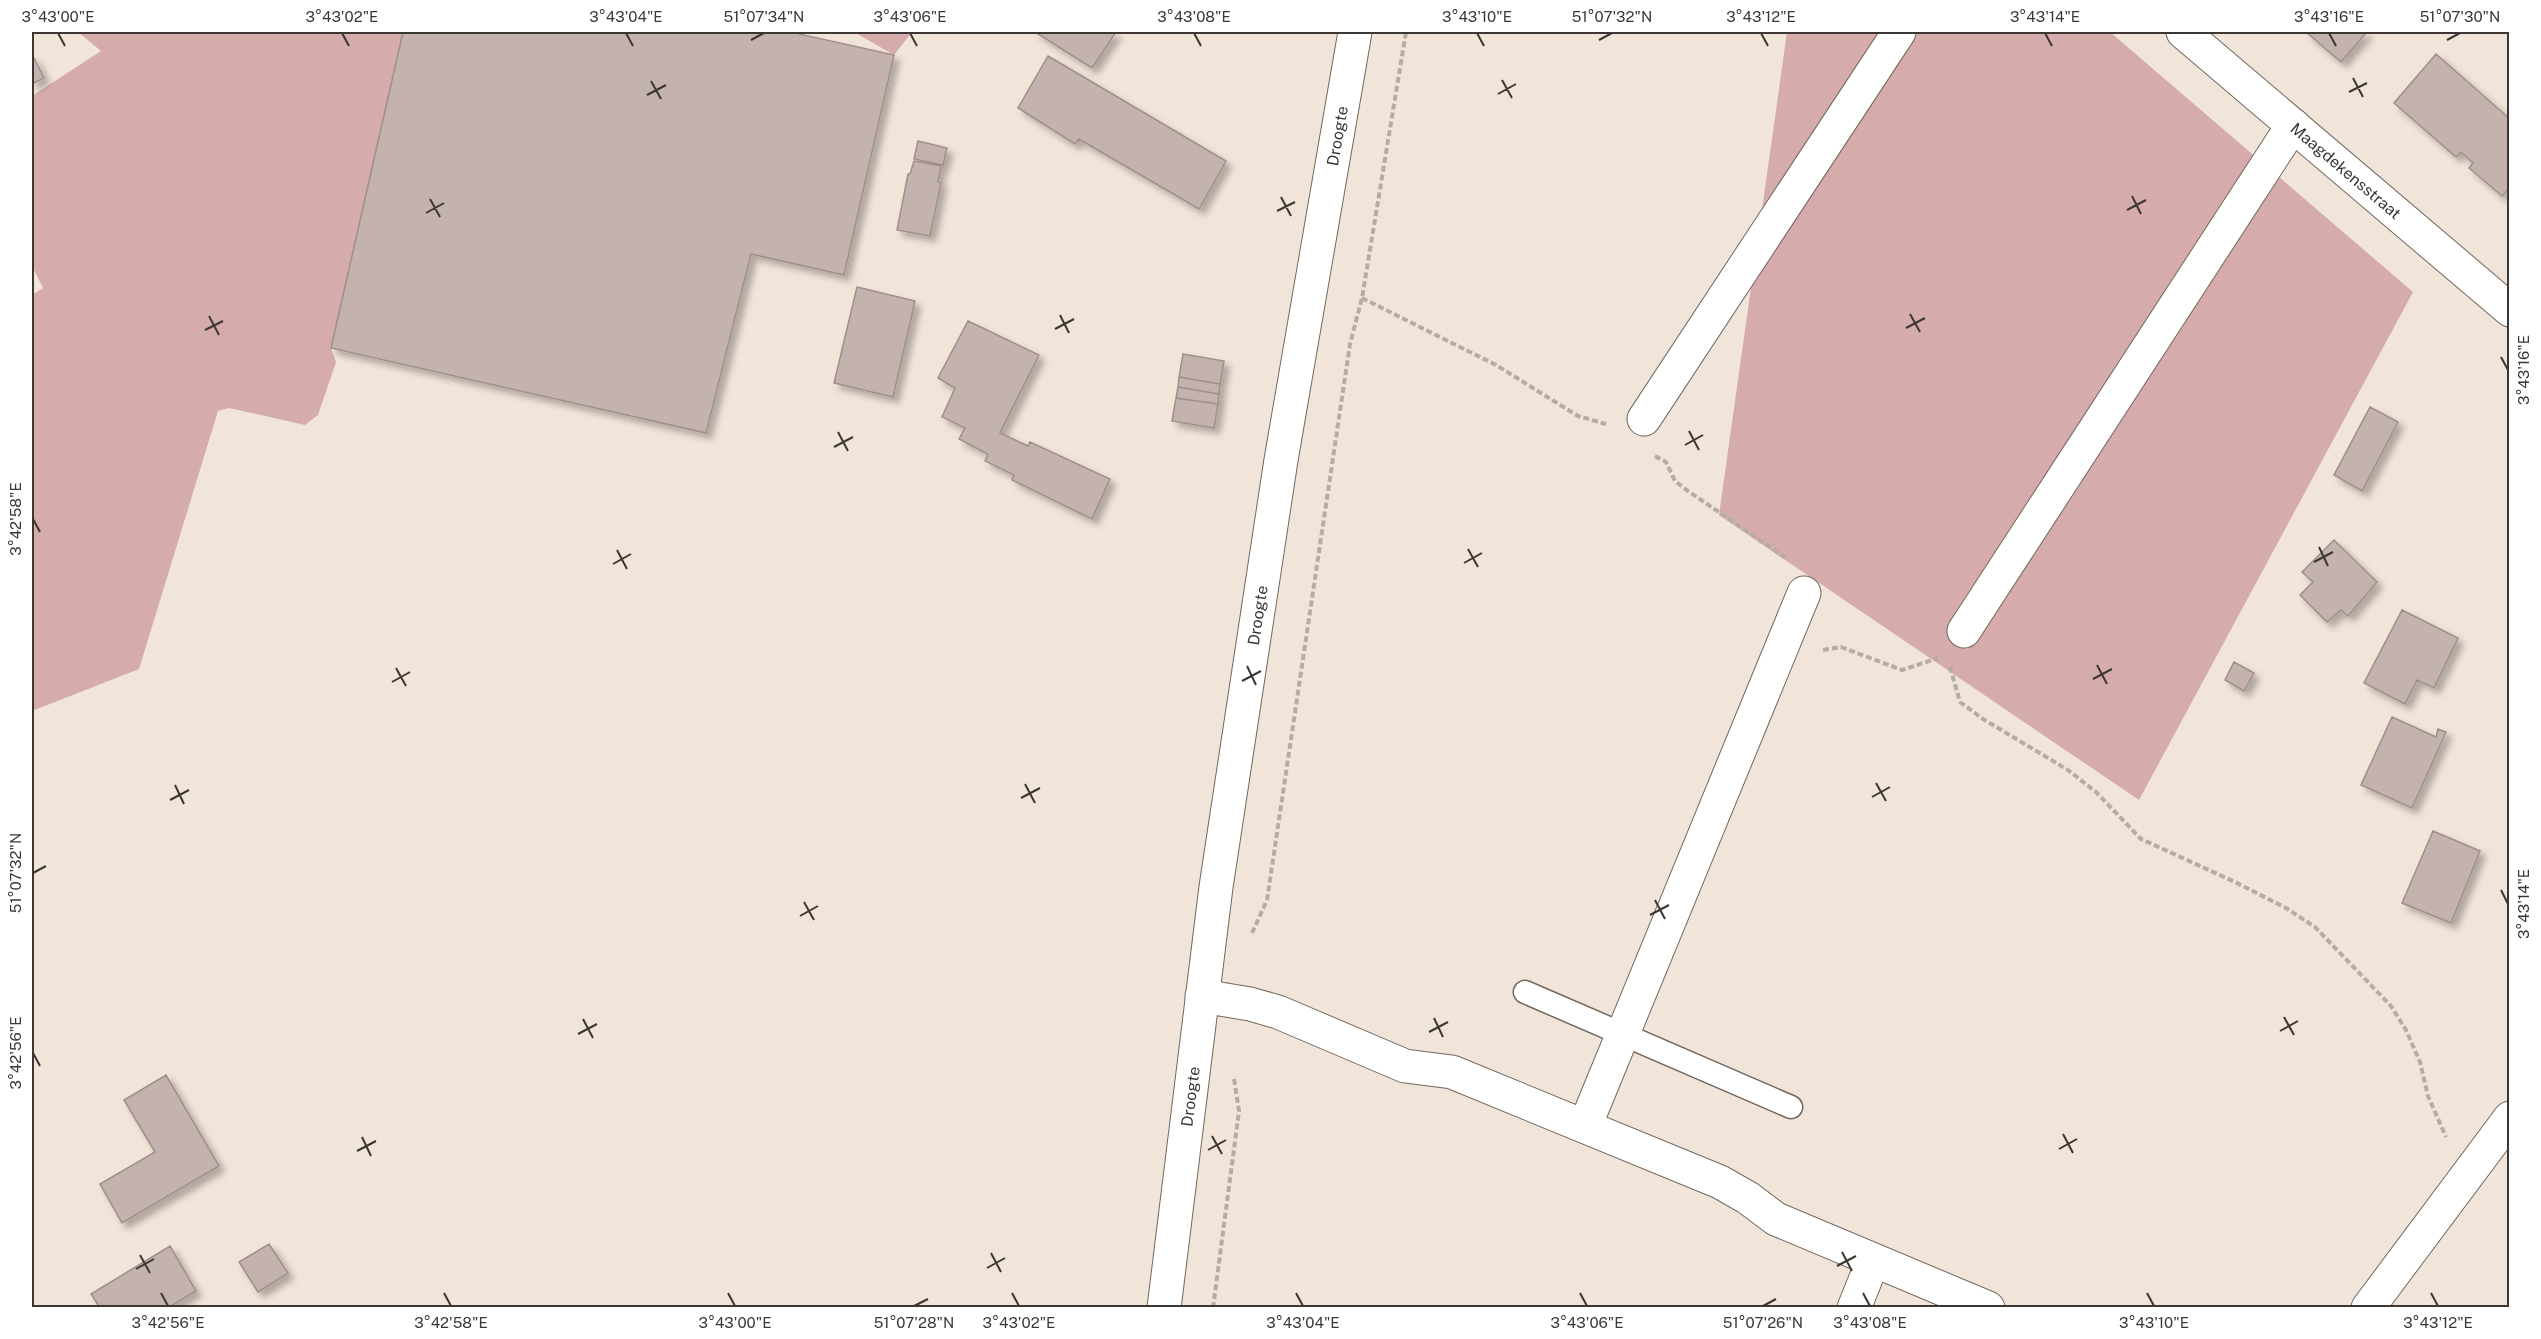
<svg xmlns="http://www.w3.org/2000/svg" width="2541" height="1339" font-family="'Public Sans',sans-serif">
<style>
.green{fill:#d5acab}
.building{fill:#c3b2ad;stroke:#9f8f8a;stroke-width:1.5;filter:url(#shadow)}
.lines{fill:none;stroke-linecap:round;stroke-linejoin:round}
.service-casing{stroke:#73675e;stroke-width:25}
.minor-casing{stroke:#73675e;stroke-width:35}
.path{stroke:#b6aca3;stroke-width:4;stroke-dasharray:6 3;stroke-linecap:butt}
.service{stroke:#fff;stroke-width:22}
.minor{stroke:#fff;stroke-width:33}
.ticks{fill:none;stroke:#3c3733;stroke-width:2}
.labels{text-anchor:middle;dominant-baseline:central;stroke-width:4.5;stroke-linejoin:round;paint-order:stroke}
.street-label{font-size:16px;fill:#3c3733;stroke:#fff}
.neatline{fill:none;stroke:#3c3733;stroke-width:2}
.ticks-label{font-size:15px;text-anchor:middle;fill:#3c3733}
</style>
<defs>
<filter id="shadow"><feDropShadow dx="5.5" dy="5.5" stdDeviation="3" flood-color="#0004"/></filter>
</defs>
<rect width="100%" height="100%" fill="#f1e4d9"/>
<path class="green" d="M 78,32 L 403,32 L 331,348 L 336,362 L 318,415 L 305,425 L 229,408 L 218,411 L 139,669 L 32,711 L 32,295 L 43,288 L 32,266 L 32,96 L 101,51 Z
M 854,32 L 912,32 L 894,55 Z
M 1787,32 L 2110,32 L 2413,292 L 2139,800 L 1719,515 Z"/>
<path class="building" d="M 403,32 L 799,32 L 799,34 L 894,55 L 844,275 L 751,254 L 706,433 L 331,348 Z
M 1035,32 L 1116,32 L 1092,68 Z
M 2306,32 L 2367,32 L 2341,62 Z
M 32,54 L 44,78 L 32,84 Z
M 2436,54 L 2510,119 L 2510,187 L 2502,196 L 2469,168 L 2473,163 L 2461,152 L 2456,157 L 2394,103 Z
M 1048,56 L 1226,161 L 1199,209 L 1079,139 L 1075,144 L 1018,108 Z
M 918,141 L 947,148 L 943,165 L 914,159 Z
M 914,161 L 941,166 L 938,182 L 941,183 L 930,236 L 897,230 L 908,174 L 910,174 Z
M 857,287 L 915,301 L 893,397 L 834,383 Z
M 968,321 L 1039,355 L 1000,433 L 1028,446 L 1030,442 L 1110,479 L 1092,519 L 1012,480 L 1014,475 L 985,461 L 988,454 L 959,439 L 965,428 L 942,417 L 955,388 L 938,378 Z
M 1183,354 L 1224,361 L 1220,384 L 1179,377 Z
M 1179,377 L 1220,384 L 1219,394 L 1178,387 Z
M 1178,387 L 1219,394 L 1218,404 L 1176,398 Z
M 1176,398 L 1218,404 L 1214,428 L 1172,421 Z
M 2370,407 L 2398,422 L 2362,491 L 2334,475 Z
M 2334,540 L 2377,582 L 2348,616 L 2341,610 L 2327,622 L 2300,595 L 2313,582 L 2302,572 Z
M 2402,610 L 2458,638 L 2434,688 L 2417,680 L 2405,704 L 2364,683 Z
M 2234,662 L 2254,673 L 2244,691 L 2225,680 Z
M 2392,717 L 2436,737 L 2438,729 L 2446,732 L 2412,808 L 2361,785 Z
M 2433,831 L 2480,851 L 2451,923 L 2402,903 Z
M 166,1075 L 219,1166 L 122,1223 L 100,1184 L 155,1152 L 124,1100 Z
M 269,1244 L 288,1273 L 258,1292 L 239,1262 Z
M 170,1246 L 196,1291 L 168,1308 L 100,1308 L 91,1294 Z"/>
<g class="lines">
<g class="service-casing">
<path id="service" d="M 1525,992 L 1791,1107"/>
</g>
<g class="minor-casing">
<g id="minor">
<path id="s1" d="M 2183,32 L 2510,310"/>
<path d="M 1644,419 L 1899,32"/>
<path d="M 1964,631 L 2293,125"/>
<path d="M 1202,996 L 1250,1004 L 1278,1012 L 1405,1066 L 1452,1072 L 1720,1182 L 1748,1198 L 1776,1219 L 1988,1308"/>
<path d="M 1585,1126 L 1804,593"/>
<path id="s2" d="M 1164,1308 L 1216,887 L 1281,460 L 1355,32"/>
<path d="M 1854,1308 L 1873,1261"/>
<path d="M 2368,1308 L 2510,1118"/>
</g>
</g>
<path class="path" d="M 1362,298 L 1496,365 L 1578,416 L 1606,424
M 1655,456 L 1666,462 L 1675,481 L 1688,491 L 1786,558
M 1823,650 L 1841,647 L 1902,670 L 1938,658
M 1950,667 L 1960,702 L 1983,719 L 2068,770 L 2096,792 L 2141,839 L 2235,882 L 2286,908 L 2315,927 L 2391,1006 L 2406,1030 L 2420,1062 L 2428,1096 L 2446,1137
M 1252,933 L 1267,900 L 1350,344 L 1362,298 L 1406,32
M 1213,1308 L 1239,1111 L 1234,1079"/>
<use href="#service" class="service"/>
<use href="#minor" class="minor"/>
</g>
<path class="ticks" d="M 58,33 L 65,46M 342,33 L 349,46M 626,33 L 633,46M 910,33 L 917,46M 1194,33 L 1201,46M 1477,33 L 1484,46M 1761,33 L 1768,46M 2045,33 L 2052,46M 2329,33 L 2336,46M 751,40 L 764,33M 1599,40 L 1612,33M 2447,40 L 2460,33M 2353,78 L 2363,97M 1502,80 L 1512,98M 651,81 L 661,99M 2349,92 L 2367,83M 1498,94 L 1516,84M 647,95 L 666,85M 2132,196 L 2141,214M 1281,197 L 1291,216M 430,199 L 440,217M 2127,210 L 2146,200M 1277,211 L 1295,202M 426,213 L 444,203M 1910,314 L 1920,332M 1060,315 L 1069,333M 209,316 L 219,335M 1906,328 L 1925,318M 1055,329 L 1074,319M 205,330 L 223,321M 2501,357 L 2508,370M 1689,431 L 1699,450M 838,432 L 848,451M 1685,445 L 1703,435M 834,447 L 853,437M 33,519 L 40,532M 2319,547 L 2328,566M 1468,549 L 1478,567M 617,550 L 627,569M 2314,562 L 2333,552M 1464,563 L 1482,553M 613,564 L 631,554M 2097,665 L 2107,684M 1247,666 L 1256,685M 396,668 L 406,686M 2093,679 L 2112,669M 1242,681 L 1261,671M 392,682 L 410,672M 1876,783 L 1886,801M 1025,784 L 1035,803M 175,785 L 184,804M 1872,797 L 1890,787M 1021,798 L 1040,788M 170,800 L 189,790M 33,873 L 46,866M 2501,890 L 2508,904M 1655,900 L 1665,919M 804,902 L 814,920M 1650,915 L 1669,905M 800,916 L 818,906M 2284,1017 L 2294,1035M 1434,1018 L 1443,1037M 583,1019 L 593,1038M 2280,1031 L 2298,1021M 1429,1032 L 1448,1022M 578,1034 L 597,1024M 33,1053 L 40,1066M 2063,1134 L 2073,1153M 1212,1136 L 1222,1154M 362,1137 L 371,1156M 2059,1149 L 2077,1139M 1208,1150 L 1226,1140M 357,1151 L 376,1141M 1842,1252 L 1852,1271M 991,1253 L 1001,1272M 140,1255 L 150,1273M 1837,1266 L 1856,1256M 987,1268 L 1005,1258M 136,1269 L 154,1259M 161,1293 L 168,1306M 444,1293 L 451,1306M 728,1293 L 735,1306M 1012,1293 L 1019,1306M 1296,1293 L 1303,1306M 1580,1293 L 1587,1306M 1863,1293 L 1870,1306M 2147,1293 L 2154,1306M 2431,1293 L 2438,1306M 914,1306 L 928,1299M 1763,1306 L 1776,1299"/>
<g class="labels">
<g class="street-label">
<text stroke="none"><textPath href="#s2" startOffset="1185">Droogte</textPath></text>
<text stroke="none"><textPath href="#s1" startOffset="214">Maagdekensstraat</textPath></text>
<text stroke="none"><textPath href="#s2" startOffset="699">Droogte</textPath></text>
<text stroke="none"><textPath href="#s2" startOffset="213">Droogte</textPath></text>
</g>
</g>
<rect width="2541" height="1339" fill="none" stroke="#ffffff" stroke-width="66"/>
<rect x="33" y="33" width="2475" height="1273" class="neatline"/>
<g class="ticks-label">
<text x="58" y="22">3°43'00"E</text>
<text x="342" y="22">3°43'02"E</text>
<text x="626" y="22">3°43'04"E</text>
<text x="764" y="22">51°07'34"N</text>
<text x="910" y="22">3°43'06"E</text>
<text x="1194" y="22">3°43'08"E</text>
<text x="1477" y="22">3°43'10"E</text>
<text x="1612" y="22">51°07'32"N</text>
<text x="1761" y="22">3°43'12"E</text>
<text x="2045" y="22">3°43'14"E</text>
<text x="2329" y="22">3°43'16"E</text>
<text x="2460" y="22">51°07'30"N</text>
<text transform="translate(2524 370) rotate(-90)" y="5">3°43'16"E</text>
<text transform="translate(16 519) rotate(-90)" y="5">3°42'58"E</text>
<text transform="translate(16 873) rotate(-90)" y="5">51°07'32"N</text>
<text transform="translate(2524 904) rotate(-90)" y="5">3°43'14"E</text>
<text transform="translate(16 1053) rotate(-90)" y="5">3°42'56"E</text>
<text x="168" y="1328">3°42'56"E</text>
<text x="451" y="1328">3°42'58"E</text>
<text x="735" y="1328">3°43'00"E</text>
<text x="914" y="1328">51°07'28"N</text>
<text x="1019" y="1328">3°43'02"E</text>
<text x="1303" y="1328">3°43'04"E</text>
<text x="1587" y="1328">3°43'06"E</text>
<text x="1763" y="1328">51°07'26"N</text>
<text x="1870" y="1328">3°43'08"E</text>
<text x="2154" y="1328">3°43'10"E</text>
<text x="2438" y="1328">3°43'12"E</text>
</g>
</svg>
